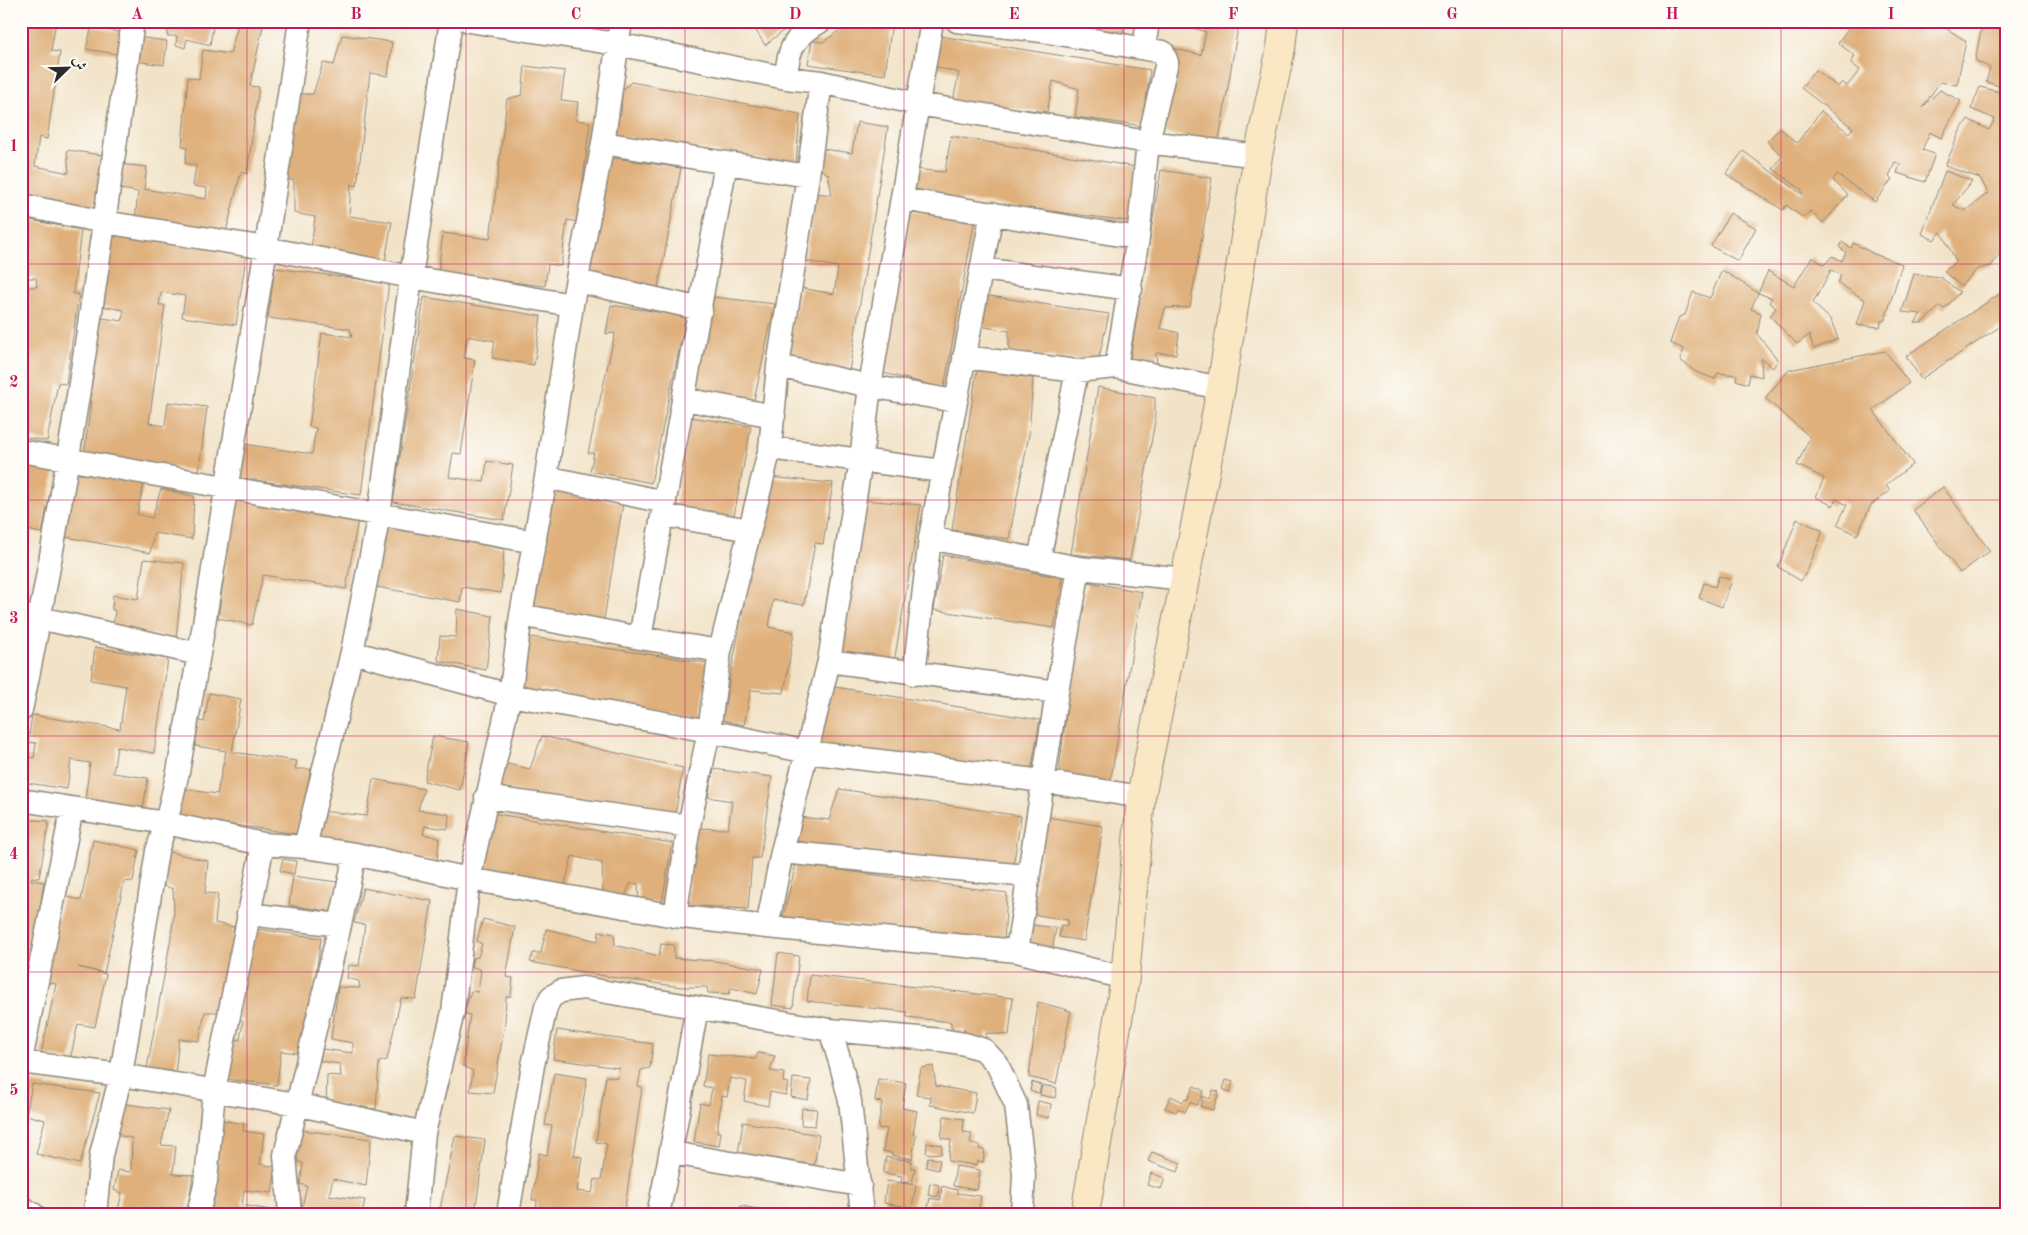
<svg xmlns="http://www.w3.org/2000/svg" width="2028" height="1235" font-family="'Old Standard TT',Amiri,serif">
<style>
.building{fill:#dfb07b}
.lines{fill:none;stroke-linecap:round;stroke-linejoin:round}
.street-casing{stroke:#8e877a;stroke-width:25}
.secondary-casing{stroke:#8e877a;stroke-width:30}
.street{stroke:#fff;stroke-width:22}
.secondary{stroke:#fae7c3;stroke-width:28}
.grid{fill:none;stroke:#c2185b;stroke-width:1;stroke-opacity:0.55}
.neatline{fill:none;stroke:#c2185b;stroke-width:2}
.grid-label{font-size:16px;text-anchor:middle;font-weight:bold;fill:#c2185b}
</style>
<rect width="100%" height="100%" fill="#fdfcf7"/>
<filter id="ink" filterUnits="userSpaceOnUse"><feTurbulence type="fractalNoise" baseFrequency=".02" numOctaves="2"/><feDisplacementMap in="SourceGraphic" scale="10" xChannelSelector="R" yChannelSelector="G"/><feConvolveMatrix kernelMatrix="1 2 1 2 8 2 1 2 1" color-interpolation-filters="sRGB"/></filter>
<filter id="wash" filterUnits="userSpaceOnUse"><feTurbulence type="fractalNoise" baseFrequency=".0096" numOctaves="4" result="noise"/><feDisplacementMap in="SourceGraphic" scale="20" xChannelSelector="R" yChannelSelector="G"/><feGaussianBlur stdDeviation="1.12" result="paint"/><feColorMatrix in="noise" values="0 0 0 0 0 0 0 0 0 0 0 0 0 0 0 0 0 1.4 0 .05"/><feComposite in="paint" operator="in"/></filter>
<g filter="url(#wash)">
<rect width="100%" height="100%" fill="#f2e3c8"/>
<g id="blocks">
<path class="building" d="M 21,21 L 56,21 L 51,51 L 60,52 L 47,139 L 39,137 L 35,166 L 69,173 L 67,150 L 102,155 L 94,210 L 21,196 Z
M 68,21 L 94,21 L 92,26 Z
M 169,21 L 214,21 L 210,45 L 187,39 L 185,48 L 176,45 L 177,36 L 167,36 Z
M 239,21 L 264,21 L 250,86 L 259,87 L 247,174 L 241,172 L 225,236 L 135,220 L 138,192 L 114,188 L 118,164 L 147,167 L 144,189 L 206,199 L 207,188 L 193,186 L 196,166 L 185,163 L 187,147 L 182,146 L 188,77 L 199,79 L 203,50 L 230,54 Z
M 750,21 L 796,21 L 765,45 Z
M 853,21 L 892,21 L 885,75 L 808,64 L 812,41 L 823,42 Z
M 1061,21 L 1125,21 L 1122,39 L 1060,27 Z
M 1178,21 L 1239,21 L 1219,140 L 1157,133 L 1172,48 L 1201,55 L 1206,32 L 1177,23 Z
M 1853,21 L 1863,21 L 1871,27 L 1875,21 L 1891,21 L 1895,24 L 1897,21 L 1944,21 L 1941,25 L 1966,41 L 1957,85 L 1940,82 L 1922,108 L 1940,90 L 1961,101 L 1941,138 L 1930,132 L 1922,150 L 1935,154 L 1925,182 L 1897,173 L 1900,164 L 1895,162 L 1889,177 L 1892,179 L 1875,202 L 1837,174 L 1833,180 L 1848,195 L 1823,223 L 1810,211 L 1803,218 L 1786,205 L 1783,210 L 1726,174 L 1743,151 L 1802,194 L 1802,190 L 1773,169 L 1782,156 L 1767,141 L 1780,128 L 1797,143 L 1821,111 L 1849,133 L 1853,128 L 1801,88 L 1815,70 L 1838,87 L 1842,82 L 1847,86 L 1860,70 L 1851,63 L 1855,56 L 1838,43 Z
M 1983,21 L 2007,21 L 2003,43 L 2007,43 L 2007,251 L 2000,254 L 1991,266 L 1977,269 L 1961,286 L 1944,272 L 1956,261 L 1941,232 L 1934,240 L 1922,234 L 1945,171 L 1972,181 L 1953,205 L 1965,211 L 1988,193 L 1980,178 L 1945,166 L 1960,131 L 1968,119 L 1989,130 L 1995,119 L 1971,109 L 1980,87 L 2000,92 L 1999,86 L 1986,82 L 1990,68 L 1975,60 Z
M 92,26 L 122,33 L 117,54 L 86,49 Z
M 342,35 L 392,42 L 388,76 L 370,73 L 357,186 L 351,184 L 349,216 L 392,222 L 385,261 L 311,249 L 315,217 L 294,213 L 294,181 L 286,179 L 297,94 L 313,94 L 323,63 L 334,65 Z
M 940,36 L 1150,70 L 1143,126 L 1075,117 L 1079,89 L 1053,81 L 1047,112 L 953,101 L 959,73 L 933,66 Z
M 137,37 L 167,41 L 164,65 L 134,61 Z
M 525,66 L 565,71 L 561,100 L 578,102 L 576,120 L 590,122 L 578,222 L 567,220 L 561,266 L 548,264 L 545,286 L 438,273 L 443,233 L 490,239 L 507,99 L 522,95 Z
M 631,82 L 800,114 L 796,164 L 610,135 L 613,112 L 621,115 L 622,91 Z
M 857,122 L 888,127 L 849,372 L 783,361 L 801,288 L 834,294 L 838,267 L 805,261 L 816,193 L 832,195 L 828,174 L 820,169 L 823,149 L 852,153 Z
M 951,136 L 1136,167 L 1128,221 L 909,193 L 913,169 L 945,172 Z
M 608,157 L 681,168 L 658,288 L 588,276 Z
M 1161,170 L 1212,178 L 1190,307 L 1165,308 L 1160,328 L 1179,333 L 1176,354 L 1156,353 L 1157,366 L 1130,359 Z
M 910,211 L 975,219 L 944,388 L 883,373 Z
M 1730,213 L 1756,228 L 1738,261 L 1711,246 Z
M 21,218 L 81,230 L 73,294 L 79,294 L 66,384 L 58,383 L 47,441 L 21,437 L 21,301 L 28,302 L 29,296 L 21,296 L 21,287 L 37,287 L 36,278 L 21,278 Z
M 108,229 L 247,250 L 236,325 L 182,317 L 185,296 L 161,292 L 159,305 L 165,305 L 149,423 L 165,426 L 168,402 L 207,407 L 199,471 L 84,455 L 92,393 L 86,389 L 97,317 L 122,321 L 124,310 L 96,305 Z
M 1842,242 L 1851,248 L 1853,243 L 1874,254 L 1902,264 L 1885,320 L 1881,321 L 1880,327 L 1857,325 L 1865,300 L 1838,283 L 1841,275 L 1831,270 L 1813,303 L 1831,320 L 1838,339 L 1814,349 L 1809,335 L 1797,344 L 1770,316 L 1776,308 L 1769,302 L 1772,298 L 1758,293 L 1768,271 L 1794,286 L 1812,257 L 1824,265 L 1832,256 L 1842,261 L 1846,252 L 1840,248 Z
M 275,268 L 389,283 L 361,495 L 239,478 L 243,444 L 312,454 L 316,428 L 309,427 L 322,333 L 352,337 L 350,329 L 268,318 Z
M 1722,270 L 1758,293 L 1751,309 L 1761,313 L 1757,334 L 1778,360 L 1773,368 L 1761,358 L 1762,377 L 1750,374 L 1748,384 L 1736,380 L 1737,375 L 1718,373 L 1715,379 L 1696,372 L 1680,360 L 1684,349 L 1670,343 L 1679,317 L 1685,315 L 1693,292 L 1710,298 Z
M 1914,274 L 1940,277 L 1960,292 L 1944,309 L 1940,306 L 1922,323 L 1915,323 L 1921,314 L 1902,312 Z
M 2007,289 L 2007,322 L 1921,379 L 1906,356 Z
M 983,295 L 1109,314 L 1098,362 L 1009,352 L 1009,331 L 979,326 Z
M 424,297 L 541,316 L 534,365 L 492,358 L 495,341 L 467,336 L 464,358 L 475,360 L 461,454 L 453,453 L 449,477 L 484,482 L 487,461 L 513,465 L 504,520 L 393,502 Z
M 713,297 L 775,304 L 753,405 L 693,391 Z
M 611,305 L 686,316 L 651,483 L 590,471 L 594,453 L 588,453 L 615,333 L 606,334 Z
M 1885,351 L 1909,383 L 1873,410 L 1913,464 L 1886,485 L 1890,491 L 1871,505 L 1857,535 L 1837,525 L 1847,505 L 1836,499 L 1833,506 L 1816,497 L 1824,478 L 1797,465 L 1810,437 L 1765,398 L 1789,370 Z
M 977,370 L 1033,378 L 1029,435 L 1009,539 L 952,530 Z
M 1098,387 L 1155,398 L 1155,421 L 1130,560 L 1071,554 Z
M 690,417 L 751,426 L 733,521 L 675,512 Z
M 21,462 L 55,467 L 42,533 L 21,529 Z
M 72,473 L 144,483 L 137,514 L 152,518 L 161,489 L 194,496 L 192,539 L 154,533 L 150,553 L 61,536 Z
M 768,477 L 833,483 L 823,544 L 815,543 L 804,605 L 773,600 L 769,627 L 794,632 L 784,693 L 751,690 L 744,725 L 722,720 Z
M 1943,487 L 1990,551 L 1960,573 L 1913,510 Z
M 551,490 L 623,503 L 604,619 L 531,608 Z
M 235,500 L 358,519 L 346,589 L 263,575 L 252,625 L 218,618 Z
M 863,500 L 921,505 L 894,662 L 838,655 Z
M 1797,519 L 1823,531 L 1808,569 L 1801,581 L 1778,567 Z
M 383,526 L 504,549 L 501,593 L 462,587 L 460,602 L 371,586 Z
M 943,555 L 1062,578 L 1054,628 L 934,610 Z
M 144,559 L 184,563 L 176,638 L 113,629 L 115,610 L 112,610 L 113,595 L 138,599 Z
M 1719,576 L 1732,580 L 1722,607 L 1699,598 L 1704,583 L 1715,587 Z
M 1088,582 L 1142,592 L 1110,784 L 1059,772 L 1073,656 Z
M 457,609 L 493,616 L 486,670 L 438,661 L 440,636 L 456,637 Z
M 524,636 L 708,663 L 701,718 L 571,700 L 569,694 L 541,689 L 539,695 L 518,689 Z
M 95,647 L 168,659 L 154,753 L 117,747 L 113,773 L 148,778 L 143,809 L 85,800 L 90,763 L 71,760 L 67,789 L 21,782 L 21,756 L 34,758 L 36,743 L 28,742 L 32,715 L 120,729 L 126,686 L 91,680 Z
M 829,686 L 1040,720 L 1031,772 L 815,745 Z
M 209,693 L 241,699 L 232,752 L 297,761 L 295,769 L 311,769 L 297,834 L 178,817 L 183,789 L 217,794 L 226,751 L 190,745 L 195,720 L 204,722 Z
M 433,736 L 469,742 L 460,790 L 424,781 Z
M 542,736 L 683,768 L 674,820 L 553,802 L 499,786 L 503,763 L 530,769 Z
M 714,769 L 772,777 L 760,858 L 752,858 L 748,909 L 687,905 L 695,828 L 728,829 L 732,801 L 708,797 Z
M 373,779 L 424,789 L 418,810 L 449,814 L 448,829 L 425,826 L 423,834 L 439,838 L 437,862 L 316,841 L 321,811 L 367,816 Z
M 839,789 L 1021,816 L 1013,867 L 794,844 L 798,817 L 829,820 Z
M 491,813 L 672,843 L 662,903 L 639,901 L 638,884 L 630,884 L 625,897 L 603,891 L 602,863 L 572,856 L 564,888 L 483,870 Z
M 1047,817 L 1103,826 L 1084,941 L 1059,937 L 1061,925 L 1067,926 L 1068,920 L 1031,914 Z
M 21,819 L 49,821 L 39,878 L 32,877 L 31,880 L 44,882 L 28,988 L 21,987 Z
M 93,840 L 139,850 L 133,881 L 124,882 L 104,973 L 78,967 L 106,974 L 95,1027 L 78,1024 L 70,1060 L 41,1054 L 56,984 L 45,982 L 63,896 L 81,900 Z
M 165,851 L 208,861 L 205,893 L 218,894 L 215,923 L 234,927 L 220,1012 L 205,1012 L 199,1041 L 179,1039 L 175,1074 L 147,1068 L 171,938 L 174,912 L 173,889 L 160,884 Z
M 283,859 L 296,861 L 294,874 L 280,871 Z
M 796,864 L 1007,893 L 1004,943 L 783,917 Z
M 293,876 L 337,882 L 333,912 L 289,905 Z
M 363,888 L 432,901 L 416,999 L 401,998 L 387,1060 L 379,1062 L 376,1109 L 326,1103 L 327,1075 L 341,1076 L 340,1064 L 320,1061 L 322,1049 L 353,1053 L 353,1043 L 331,1039 L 338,987 L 360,988 L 359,981 L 347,978 L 349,965 L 359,966 L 365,925 L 354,923 Z
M 483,919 L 515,927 L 506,977 L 513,978 L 511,996 L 506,997 L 505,1023 L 493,1093 L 470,1091 L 473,1071 L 463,1066 L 470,1015 L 464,1013 L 471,991 L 478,992 L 481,970 L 471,966 L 473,958 L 478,957 L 482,944 L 477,941 Z
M 1026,924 L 1056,928 L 1052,952 L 1022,947 Z
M 250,928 L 321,938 L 305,1054 L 281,1051 L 277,1085 L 226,1079 L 231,1039 L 240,1040 L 243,1021 L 238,1018 Z
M 546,929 L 598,941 L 599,931 L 614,934 L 615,945 L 659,956 L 661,944 L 674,945 L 674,958 L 714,961 L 763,969 L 757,994 L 731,988 L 729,994 L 708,993 L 707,987 L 682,987 L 610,977 L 530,962 L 533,953 L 541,953 Z
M 778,953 L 799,956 L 793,1008 L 772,1005 Z
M 810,975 L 1013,998 L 1009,1035 L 986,1033 L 986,1038 L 964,1036 L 965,1030 L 951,1028 L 951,1022 L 907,1017 L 907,1012 L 807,1001 Z
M 1038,1002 L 1071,1011 L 1056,1084 L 1029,1077 Z
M 557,1030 L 653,1044 L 650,1068 L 641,1070 L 638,1086 L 642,1087 L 624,1214 L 587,1214 L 565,1210 L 564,1214 L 554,1214 L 536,1211 L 537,1200 L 532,1200 L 539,1153 L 547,1155 L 552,1126 L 545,1125 L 554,1073 L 587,1078 L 574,1156 L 582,1157 L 577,1191 L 592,1193 L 595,1179 L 601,1180 L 607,1144 L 596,1142 L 606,1076 L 618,1078 L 619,1068 L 553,1059 Z
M 758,1053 L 775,1056 L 770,1071 L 784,1073 L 783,1082 L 788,1083 L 786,1095 L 770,1092 L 768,1106 L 744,1101 L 747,1081 L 730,1078 L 727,1097 L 722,1096 L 717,1132 L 721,1132 L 719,1146 L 694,1142 L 700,1103 L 709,1105 L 712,1088 L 703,1086 L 708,1054 L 755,1059 Z
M 933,1066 L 936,1086 L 976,1093 L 973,1113 L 930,1105 L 931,1097 L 916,1095 L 921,1068 Z
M 793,1078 L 811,1080 L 808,1100 L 791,1097 Z
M 878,1079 L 906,1083 L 902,1108 L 917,1111 L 913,1134 L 916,1135 L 912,1159 L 891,1155 L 892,1153 L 883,1151 L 887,1129 L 878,1128 L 882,1102 L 875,1101 Z
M 1226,1080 L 1233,1082 L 1230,1092 L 1223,1089 Z
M 1032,1082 L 1041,1085 L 1039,1093 L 1030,1091 Z
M 32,1084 L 100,1093 L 80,1164 L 36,1154 L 45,1120 L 26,1115 Z
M 1042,1085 L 1057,1088 L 1055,1098 L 1040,1095 Z
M 1194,1086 L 1204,1091 L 1197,1105 L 1190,1102 L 1185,1112 L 1178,1108 L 1176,1112 L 1165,1108 L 1171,1096 L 1183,1102 L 1185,1099 L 1187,1100 Z
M 1213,1090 L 1219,1092 L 1213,1110 L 1200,1106 L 1203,1096 L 1210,1099 Z
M 1038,1101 L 1051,1104 L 1049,1118 L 1036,1115 Z
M 119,1103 L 169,1110 L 161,1145 L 176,1146 L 173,1174 L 193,1175 L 187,1214 L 117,1214 L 122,1193 L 114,1190 L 118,1170 L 131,1172 L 132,1138 L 116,1135 Z
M 802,1108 L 817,1109 L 815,1126 L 801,1125 Z
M 944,1116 L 964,1119 L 963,1132 L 972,1133 L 970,1143 L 980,1145 L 979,1149 L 985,1150 L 983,1162 L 977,1161 L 976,1165 L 948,1161 L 951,1140 L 941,1138 Z
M 221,1120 L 244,1124 L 243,1131 L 264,1134 L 260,1164 L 276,1167 L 272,1193 L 244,1190 L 242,1205 L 270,1210 L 270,1214 L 208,1214 Z
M 743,1122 L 819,1135 L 814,1166 L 738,1154 Z
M 295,1129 L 371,1139 L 366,1186 L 333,1179 L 329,1195 L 365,1200 L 362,1214 L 307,1214 L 307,1208 L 302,1207 L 307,1186 L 300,1184 L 303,1163 L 292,1160 Z
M 455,1136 L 485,1140 L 475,1214 L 439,1214 Z
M 927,1143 L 942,1145 L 941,1154 L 926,1153 Z
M 1152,1152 L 1181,1163 L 1178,1172 L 1148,1161 Z
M 886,1157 L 912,1161 L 911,1168 L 915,1168 L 912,1183 L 901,1182 L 902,1176 L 883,1173 Z
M 928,1157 L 940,1160 L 938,1170 L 926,1167 Z
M 956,1166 L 980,1170 L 977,1190 L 953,1186 Z
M 1151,1173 L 1165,1178 L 1161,1189 L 1147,1185 Z
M 887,1181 L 916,1185 L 912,1208 L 884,1203 Z
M 930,1183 L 939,1185 L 938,1197 L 928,1195 Z
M 942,1186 L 957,1190 L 957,1193 L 981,1196 L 978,1214 L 942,1214 L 943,1211 L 928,1208 L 930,1198 L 940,1200 Z
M 741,1206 L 779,1213 L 779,1214 L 740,1214 Z"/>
</g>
</g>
<g filter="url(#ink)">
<use href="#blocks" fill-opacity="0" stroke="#8e877a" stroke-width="1"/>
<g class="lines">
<g class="street-casing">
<path id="street" d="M 469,21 L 617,44 L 786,78 L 821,82 L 918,104 L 1148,142 L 1258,156
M 957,21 L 1042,31 L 1163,52 L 1167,62 L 1148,142 L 1138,238 L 1116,367
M 1144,48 L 1148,21
M 786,78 C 788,47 794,37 821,21
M 603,143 L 808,176
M 902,199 L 1138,238
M 21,205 L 104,222 L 266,248 L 411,277 L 572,305
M 982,269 L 1131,289
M 577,281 L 701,309
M 964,357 L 1077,371 L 1116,367 L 1221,388
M 778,366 L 870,386 L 955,401
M 684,399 L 774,416
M 770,448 L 942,471
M 21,451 L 535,542
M 546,477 L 665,502
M 663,515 L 750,530
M 930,538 L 1079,568 L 1185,579
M 1039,560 L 1077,371
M 521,615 L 640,638 L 720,651
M 21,616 L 40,618 L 199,654
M 640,638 L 726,163
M 352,652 L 510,695 L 709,731 L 807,752 L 1043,781 L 1141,797
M 829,661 L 1057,692
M 914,674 L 930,538 L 992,213
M 21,710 C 69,482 100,251 133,21
M 486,797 L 689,826
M 21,800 L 166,823 L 263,844 L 305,847 L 355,854 L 469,879 L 675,916 L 767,927 L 1017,951 L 1125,978
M 305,847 L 352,652 L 379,515 L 411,277 L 451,21
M 782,852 L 1027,876
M 248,914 L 340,925
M 675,916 L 689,826 L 709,731 L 720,651 L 770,448 L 778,366 L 808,176 L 821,82
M 767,927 L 782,852 L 829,661 L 861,460 L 870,386 L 932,21
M 1017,951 L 1057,692 L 1079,568
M 830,1030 L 841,1065 L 850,1101 L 862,1214
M 21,1060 L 72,809
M 21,1062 L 121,1075 L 296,1104 L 424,1133
M 672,1153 L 860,1185
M 21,1207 L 33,1214
M 95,1214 L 101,1155 L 121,1075 L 157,851 L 166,823 L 178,772 L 199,654 L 266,248 L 300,21
M 198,1214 L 206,1181 L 214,1091 L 263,844
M 290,1214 L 285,1155 L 340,925 L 355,854
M 416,1214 L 424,1133 L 453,1012 L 469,879 L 510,695 L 521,615 L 546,477 L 572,305 L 603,143 L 621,21
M 508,1214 L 533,1065 L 546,1007 L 551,997 L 561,991 L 583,988 L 830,1030 L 941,1040 L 965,1044 L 984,1050 L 997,1064 L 1016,1105 L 1024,1174 L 1022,1214
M 658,1214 C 673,1146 684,1077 697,1008"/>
</g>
<g class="secondary-casing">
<path id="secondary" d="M 1085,1214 L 1125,978 L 1141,797 L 1185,579 L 1221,388 L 1258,156 L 1281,48 L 1284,21"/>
</g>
<use href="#street" class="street"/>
<use href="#secondary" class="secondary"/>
</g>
</g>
<path class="grid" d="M 247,21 L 247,1214M 466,21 L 466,1214M 685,21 L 685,1214M 904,21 L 904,1214M 1124,21 L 1124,1214M 1343,21 L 1343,1214M 1562,21 L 1562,1214M 1781,21 L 1781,1214M 21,264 L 2007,264M 21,500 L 2007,500M 21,736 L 2007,736M 21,972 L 2007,972"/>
<rect width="2028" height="1235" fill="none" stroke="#fdfcf7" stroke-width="55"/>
<g transform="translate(68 68) rotate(67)" stroke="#fdfcf7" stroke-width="4" paint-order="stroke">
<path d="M0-4L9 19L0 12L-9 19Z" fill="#2b2b2b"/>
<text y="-8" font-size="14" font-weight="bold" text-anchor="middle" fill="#2b2b2b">ش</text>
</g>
<rect x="28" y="28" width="1972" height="1180" class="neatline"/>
<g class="grid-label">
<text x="137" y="19">A</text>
<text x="356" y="19">B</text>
<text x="576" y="19">C</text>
<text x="795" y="19">D</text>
<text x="1014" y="19">E</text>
<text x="1233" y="19">F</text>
<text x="1452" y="19">G</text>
<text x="1672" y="19">H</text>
<text x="1891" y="19">I</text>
<text x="14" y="151">1</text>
<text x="14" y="387">2</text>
<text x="14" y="623">3</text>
<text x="14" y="859">4</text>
<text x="14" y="1095">5</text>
</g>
</svg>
